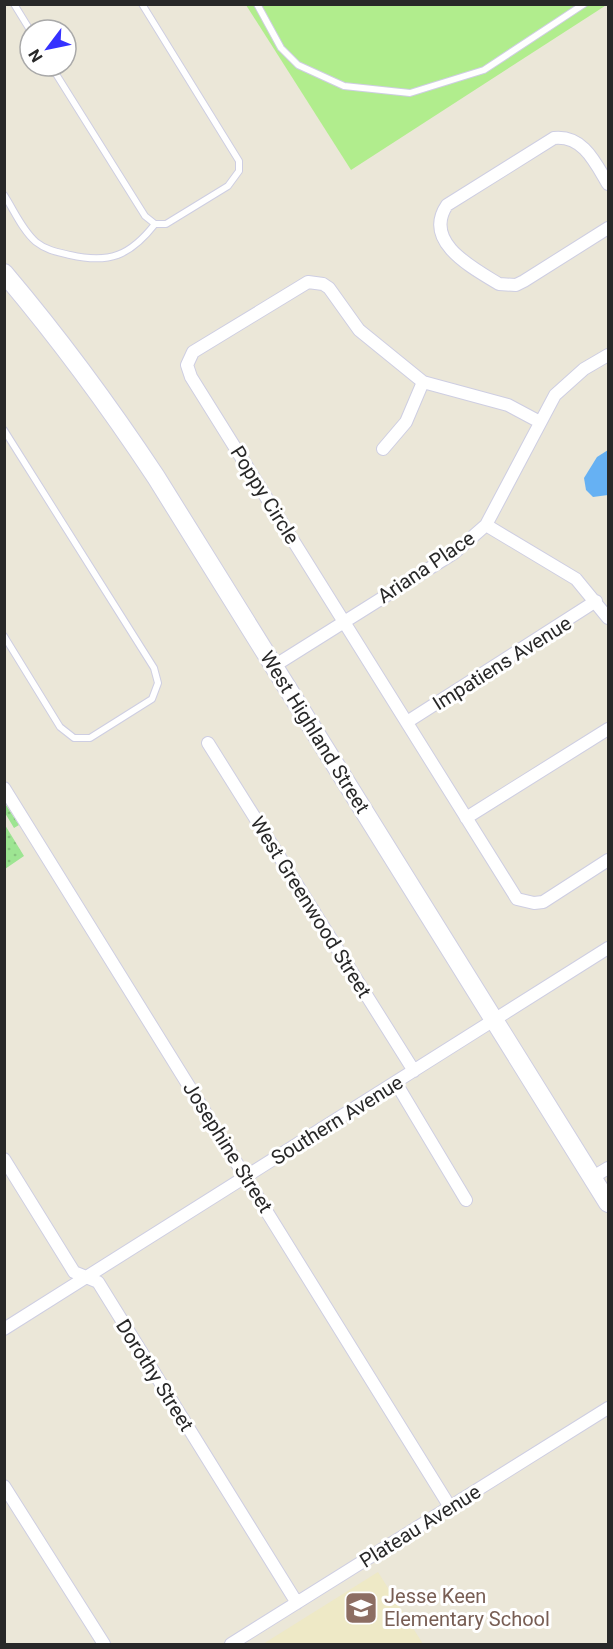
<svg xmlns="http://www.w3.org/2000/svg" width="613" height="1649" font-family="Roboto,sans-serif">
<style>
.education{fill:#eee9c6}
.grass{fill:url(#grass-dots)}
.pitch{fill:#b1ed8d}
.water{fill:#66b1f3}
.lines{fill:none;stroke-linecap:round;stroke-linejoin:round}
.lane-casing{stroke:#cecee2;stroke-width:8}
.street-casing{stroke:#cecee2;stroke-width:14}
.secondary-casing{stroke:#cecee2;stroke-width:20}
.lane{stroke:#fff;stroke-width:6}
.street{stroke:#fff;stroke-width:12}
.secondary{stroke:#fff;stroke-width:18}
.labels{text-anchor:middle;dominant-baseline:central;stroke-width:6;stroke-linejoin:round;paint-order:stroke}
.street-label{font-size:20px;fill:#282828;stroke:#fff}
.education-label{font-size:20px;fill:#785e54;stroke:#fff;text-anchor:start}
</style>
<defs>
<pattern id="grass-dots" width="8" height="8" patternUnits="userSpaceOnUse" patternTransform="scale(1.5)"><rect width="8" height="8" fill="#9de592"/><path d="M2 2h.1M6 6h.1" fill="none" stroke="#87c47e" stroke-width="1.8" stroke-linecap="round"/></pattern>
</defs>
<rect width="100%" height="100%" fill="#ebe7d8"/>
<path class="education" d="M 378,1572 L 423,1644 L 263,1644 Z"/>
<path class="grass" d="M 4,802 L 19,825 L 14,828 L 5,813 Z
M 5,825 L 24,856 L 5,869 L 4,869 Z"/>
<path class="pitch" d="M 608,4 L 351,170 L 246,5 Z"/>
<path class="water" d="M 608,450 L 608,495 L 593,497 L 586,490 L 584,478 L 597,457 Z"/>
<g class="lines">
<g class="lane-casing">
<path id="lane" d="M 14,4 L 30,30
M 257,4 L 281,48 L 298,65 L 344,86 L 410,93 L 484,70 L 584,4
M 51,66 L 145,216 L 155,224 L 166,224 L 228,186 L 239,171 L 239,161 L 142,4
M 4,195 C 14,210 22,230 36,242 C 46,250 57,252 70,255 C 109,264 130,256 155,224
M 4,430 L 154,668 L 158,683 L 152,699 L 90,738 L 74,738 L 60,727 L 4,636"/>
</g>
<g class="street-casing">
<path id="street" d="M 608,184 C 595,162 583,135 554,138 L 447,205 C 422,242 473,268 499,284 L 516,285 L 524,281 L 608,228
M 538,421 L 508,405 L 423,382 L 359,330 L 329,288 L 323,284 L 308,282 L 193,352 L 187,365 L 191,377 L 517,899 L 534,903 L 543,902 L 608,860
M 383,449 L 406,422 L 423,382
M 486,525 L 576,579 L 608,618
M 274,666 L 454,553 L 486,525 L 555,395 L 584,369 L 608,355
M 407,722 L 596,601
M 208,743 L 414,1071
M 4,788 L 450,1507
M 466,818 L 608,729
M 396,1083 L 466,1200
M 4,1159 L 74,1272 L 98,1282 L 297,1603
M 593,1177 L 608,1168
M 4,1329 L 608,948
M 4,1486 L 104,1644
M 231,1644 L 608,1408"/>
</g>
<g class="secondary-casing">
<path id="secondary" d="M 4,273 C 59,338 109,406 156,477 L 608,1203"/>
</g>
<use href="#lane" class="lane"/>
<use href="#street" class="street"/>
<use href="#secondary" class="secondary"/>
</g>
<defs>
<g id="school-square" transform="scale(1.725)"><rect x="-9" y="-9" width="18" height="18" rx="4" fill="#8d6e63" stroke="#fff"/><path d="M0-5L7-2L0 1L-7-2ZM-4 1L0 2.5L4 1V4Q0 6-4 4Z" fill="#fff"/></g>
</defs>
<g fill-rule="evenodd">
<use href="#school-square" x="361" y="1608"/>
</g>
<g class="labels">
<g class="street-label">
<text transform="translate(265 495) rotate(58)">Poppy Circle</text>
<text transform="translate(426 567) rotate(-34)">Ariana Place</text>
<text transform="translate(502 663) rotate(-32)">Impatiens Avenue</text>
<text transform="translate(315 732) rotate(58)">West Highland Street</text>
<text transform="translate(311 907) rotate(58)">West Greenwood Street</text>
<text transform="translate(337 1120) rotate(-32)">Southern Avenue</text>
<text transform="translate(228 1147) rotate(58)">Josephine Street</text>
<text transform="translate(155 1375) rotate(58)">Dorothy Street</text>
<text transform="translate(420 1526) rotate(-32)">Plateau Avenue</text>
</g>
<g class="education-label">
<text x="384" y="1596">Jesse Keen<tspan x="384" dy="23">Elementary School</tspan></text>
</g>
</g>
<rect width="613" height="1649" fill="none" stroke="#282828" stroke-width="12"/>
<g transform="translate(48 48) rotate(238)"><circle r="28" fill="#ffffff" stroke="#a9a9a9" stroke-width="1.5"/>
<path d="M0-4.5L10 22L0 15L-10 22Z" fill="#3531ff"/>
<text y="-9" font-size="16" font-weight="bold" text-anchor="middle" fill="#282828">N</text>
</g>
</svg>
